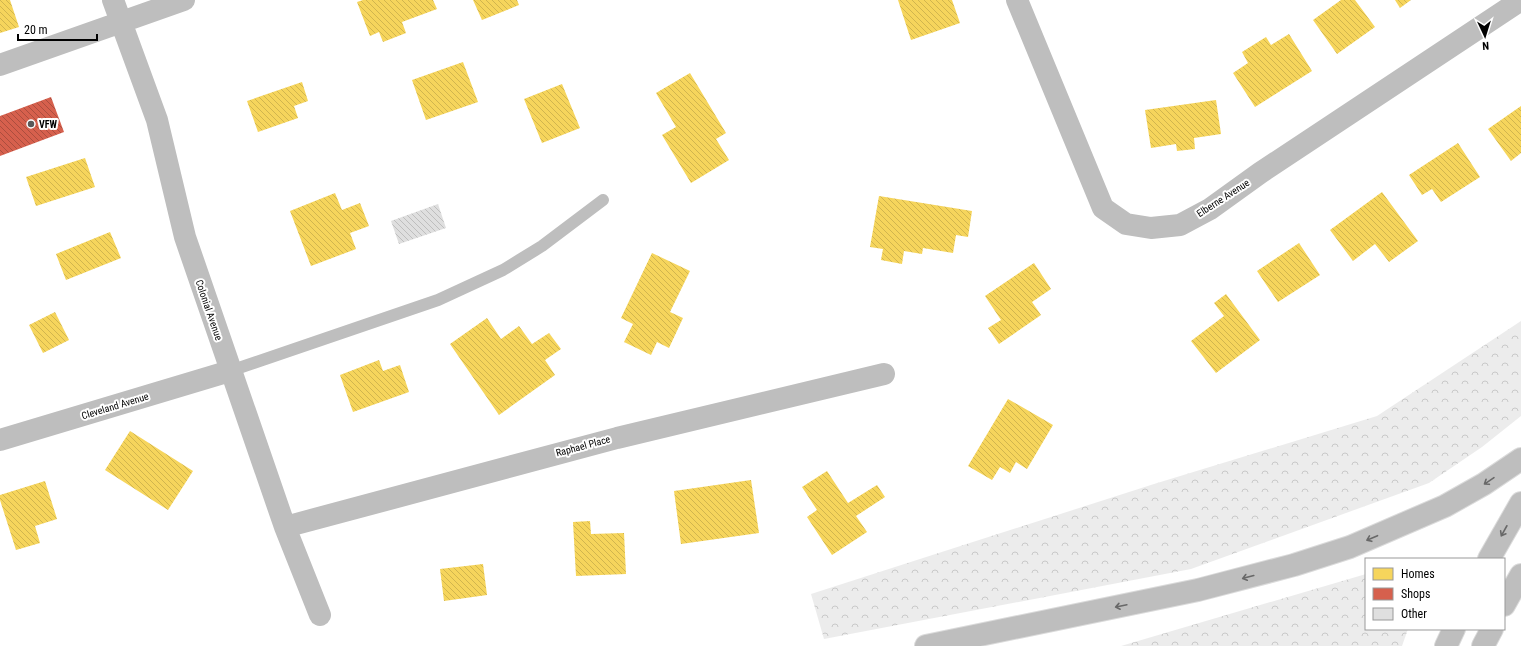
<svg xmlns="http://www.w3.org/2000/svg" width="1521" height="646" font-family="'Roboto Condensed',sans-serif">
<style>
.forest{fill:url(#forest-crowns)}
.homes{fill:url(#homes-back-hatch)}
.shops{fill:url(#shops-back-hatch)}
.building{fill:url(#building-back-hatch)}
.lines{fill:none;stroke-linecap:round;stroke-linejoin:round}
.motorway-casing{stroke:#dbdbdb;stroke-width:24}
.service{stroke:#bebebe;stroke-width:12}
.minor{stroke:#bebebe;stroke-width:22}
.motorway{stroke:#bebebe;stroke-width:22}
.oneway{stroke:#686868}
.poi-dot{fill:#595959;stroke:#fff;stroke-width:1.5}
.labels{text-anchor:middle;dominant-baseline:central;stroke-width:4;stroke-linejoin:round;paint-order:stroke}
.poi-label{font-size:10px;font-weight:bold;fill:#000;stroke:#fff;text-anchor:start}
.street-label{font-size:10px;fill:#000;stroke:#fff}
</style>
<defs>
<pattern id="forest-crowns" width="20" height="18" patternUnits="userSpaceOnUse"><rect width="20" height="18" fill="#ececec"/><path d="M2 6a3 3 0 1 1 6 0M12 15a3 3 0 1 1 6 0" fill="none" stroke="#c9c9c9"/></pattern>
<pattern id="homes-back-hatch" width="6" height="6" patternUnits="userSpaceOnUse"><rect width="6" height="6" fill="#f6d55c"/><path d="M-1 5l2 2M0 0l6 6M5-1l2 2" fill="none" stroke="#d1b54e"/></pattern>
<pattern id="shops-back-hatch" width="6" height="6" patternUnits="userSpaceOnUse"><rect width="6" height="6" fill="#d6604d"/><path d="M-1 5l2 2M0 0l6 6M5-1l2 2" fill="none" stroke="#ab4d3e"/></pattern>
<pattern id="building-back-hatch" width="6" height="6" patternUnits="userSpaceOnUse"><rect width="6" height="6" fill="#dfdfdf"/><path d="M-1 5l2 2M0 0l6 6M5-1l2 2" fill="none" stroke="#bebebe"/></pattern>
</defs>
<rect width="100%" height="100%" fill="#fff"/>
<path class="forest" d="M 1521,321 L 1521,416 L 1482,447 L 1429,483 L 1191,569 L 824,639 L 811,594 L 1154,484 L 1377,416 Z
M 1366,574 L 1366,629 L 1408,629 L 1402,646 L 1121,646 Z"/>
<path class="homes" d="M 0,0 L 10,0 L 19,27 L 0,33 Z
M 363,0 L 433,0 L 437,9 L 402,22 L 406,33 L 383,42 L 379,32 L 370,36 L 357,2 Z
M 473,0 L 517,0 L 519,5 L 482,20 Z
M 898,0 L 952,0 L 960,23 L 911,40 Z
M 1341,0 L 1355,0 L 1375,27 L 1337,54 L 1313,20 Z
M 1395,0 L 1411,0 L 1400,8 Z
M 1289,34 L 1312,71 L 1255,107 L 1233,73 L 1248,63 L 1242,52 L 1266,37 L 1271,45 Z
M 463,62 L 478,102 L 426,120 L 412,80 Z
M 690,73 L 726,133 L 716,139 L 729,160 L 691,183 L 662,135 L 676,127 L 656,93 Z
M 302,82 L 308,101 L 294,106 L 298,118 L 258,132 L 247,101 Z
M 562,84 L 580,128 L 542,143 L 524,99 Z
M 1216,100 L 1221,134 L 1194,138 L 1195,149 L 1177,151 L 1176,144 L 1151,148 L 1145,110 Z
M 1521,106 L 1521,153 L 1511,161 L 1488,129 Z
M 1458,143 L 1480,177 L 1441,202 L 1432,189 L 1422,195 L 1409,175 Z
M 85,158 L 95,187 L 36,206 L 26,177 Z
M 1382,192 L 1418,241 L 1389,262 L 1375,244 L 1353,261 L 1330,230 Z
M 335,193 L 342,210 L 360,203 L 369,226 L 350,233 L 356,249 L 311,266 L 290,211 Z
M 879,196 L 972,211 L 968,237 L 956,235 L 953,253 L 923,248 L 922,254 L 904,251 L 902,264 L 881,260 L 883,249 L 870,247 Z
M 110,232 L 121,258 L 66,280 L 56,254 Z
M 1299,243 L 1320,275 L 1278,302 L 1257,271 Z
M 652,253 L 690,271 L 670,312 L 683,318 L 669,348 L 657,342 L 651,355 L 624,342 L 633,324 L 621,318 Z
M 1034,263 L 1051,289 L 1032,302 L 1041,315 L 999,344 L 988,328 L 1001,320 L 985,296 Z
M 1226,294 L 1260,340 L 1216,373 L 1191,341 L 1224,316 L 1214,303 Z
M 55,312 L 69,340 L 43,353 L 29,325 Z
M 487,318 L 501,339 L 519,326 L 532,344 L 549,333 L 561,349 L 545,360 L 555,375 L 499,415 L 450,344 Z
M 379,360 L 383,371 L 400,365 L 409,392 L 353,412 L 340,375 Z
M 1008,399 L 1053,425 L 1027,469 L 1016,462 L 1010,473 L 1000,467 L 992,480 L 968,466 Z
M 130,431 L 193,471 L 168,510 L 105,470 Z
M 827,471 L 848,503 L 877,485 L 885,497 L 856,516 L 867,532 L 832,555 L 807,517 L 817,510 L 802,487 Z
M 751,480 L 759,533 L 681,544 L 674,491 Z
M 45,481 L 57,519 L 35,526 L 40,543 L 16,550 L 0,500 L 0,495 Z
M 590,521 L 591,534 L 624,533 L 626,574 L 576,576 L 573,522 Z
M 483,564 L 487,595 L 444,601 L 440,569 Z"/>
<path class="shops" d="M 51,97 L 64,132 L 0,156 L 0,116 Z"/>
<path class="building" d="M 438,204 L 446,228 L 399,244 L 391,221 Z"/>
<g class="lines">
<g class="motorway-casing">
<path id="motorway" d="M 1489,559 L 1521,503
M 1504,605 L 1521,575
M 926,646 L 1198,590 L 1294,565 L 1350,547 L 1445,506 L 1484,484 L 1521,459
M 1446,646 L 1454,629
M 1483,646 L 1492,629"/>
</g>
<path class="service" d="M 230,371 L 438,300 L 503,270 L 542,246 L 603,200"/>
<path class="minor" d="M 113,0 L 157,120 L 185,237 L 285,527 L 320,615
M 1017,0 L 1103,208 L 1126,224 L 1151,228 L 1180,225 L 1210,209 L 1260,173 L 1521,0
M 0,65 L 184,0
M 0,440 L 230,371
M 285,527 L 617,438 L 884,374"/>
<use href="#motorway" class="motorway"/>
</g>
<defs><path id="oneway-shaft" d="M-6 0H5M1.5-3L5.5 0L1.5 3" fill="none" stroke-width="1.6" stroke-linecap="round" stroke-linejoin="round"/></defs>
<g class="oneway">
<use href="#oneway-shaft" transform="translate(1489 481) rotate(146)"/>
<use href="#oneway-shaft" transform="translate(1504 531) rotate(119)"/>
<use href="#oneway-shaft" transform="translate(1372 538) rotate(157)"/>
<use href="#oneway-shaft" transform="translate(1248 577) rotate(165)"/>
<use href="#oneway-shaft" transform="translate(1121 606) rotate(168)"/>
</g>
<circle class="poi-dot" cx="31" cy="124" r="4"/>
<g class="labels">
<g class="poi-label">
<text x="39" y="124">VFW</text>
</g>
<g class="street-label">
<text transform="translate(1223 198) rotate(-33)">Elberne Avenue</text>
<text transform="translate(209 310) rotate(71)">Colonial Avenue</text>
<text transform="translate(115 406) rotate(-17)">Cleveland Avenue</text>
<text transform="translate(583 446) rotate(-15)">Raphael Place</text>
</g>
</g>
<rect x="1365" y="558" width="140" height="72" fill="#ffffff" stroke="#999999"/>
<rect x="1373" y="568" width="20" height="12" fill="#f6d55c" stroke="#999999"/>
<text x="1401" y="578" font-size="12" fill="#000000">Homes</text>
<rect x="1373" y="588" width="20" height="12" fill="#d6604d" stroke="#999999"/>
<text x="1401" y="598" font-size="12" fill="#000000">Shops</text>
<rect x="1373" y="608" width="20" height="12" fill="#dfdfdf" stroke="#999999"/>
<text x="1401" y="618" font-size="12" fill="#000000">Other</text>
<g transform="translate(1485 36) rotate(176)" stroke="#ffffff" stroke-width="3" paint-order="stroke">
<path d="M0-3L7 15L0 10L-7 15Z" fill="#000000"/>
<text y="-6" font-size="11" font-weight="bold" text-anchor="middle" fill="#000000">N</text>
</g>
<path d="M18 34v6h79v-6" fill="none" stroke="#000000" stroke-width="2"/>
<text x="24" y="34" font-size="12" fill="#000000" stroke="#ffffff" stroke-width="3" paint-order="stroke">20 m</text>
</svg>
